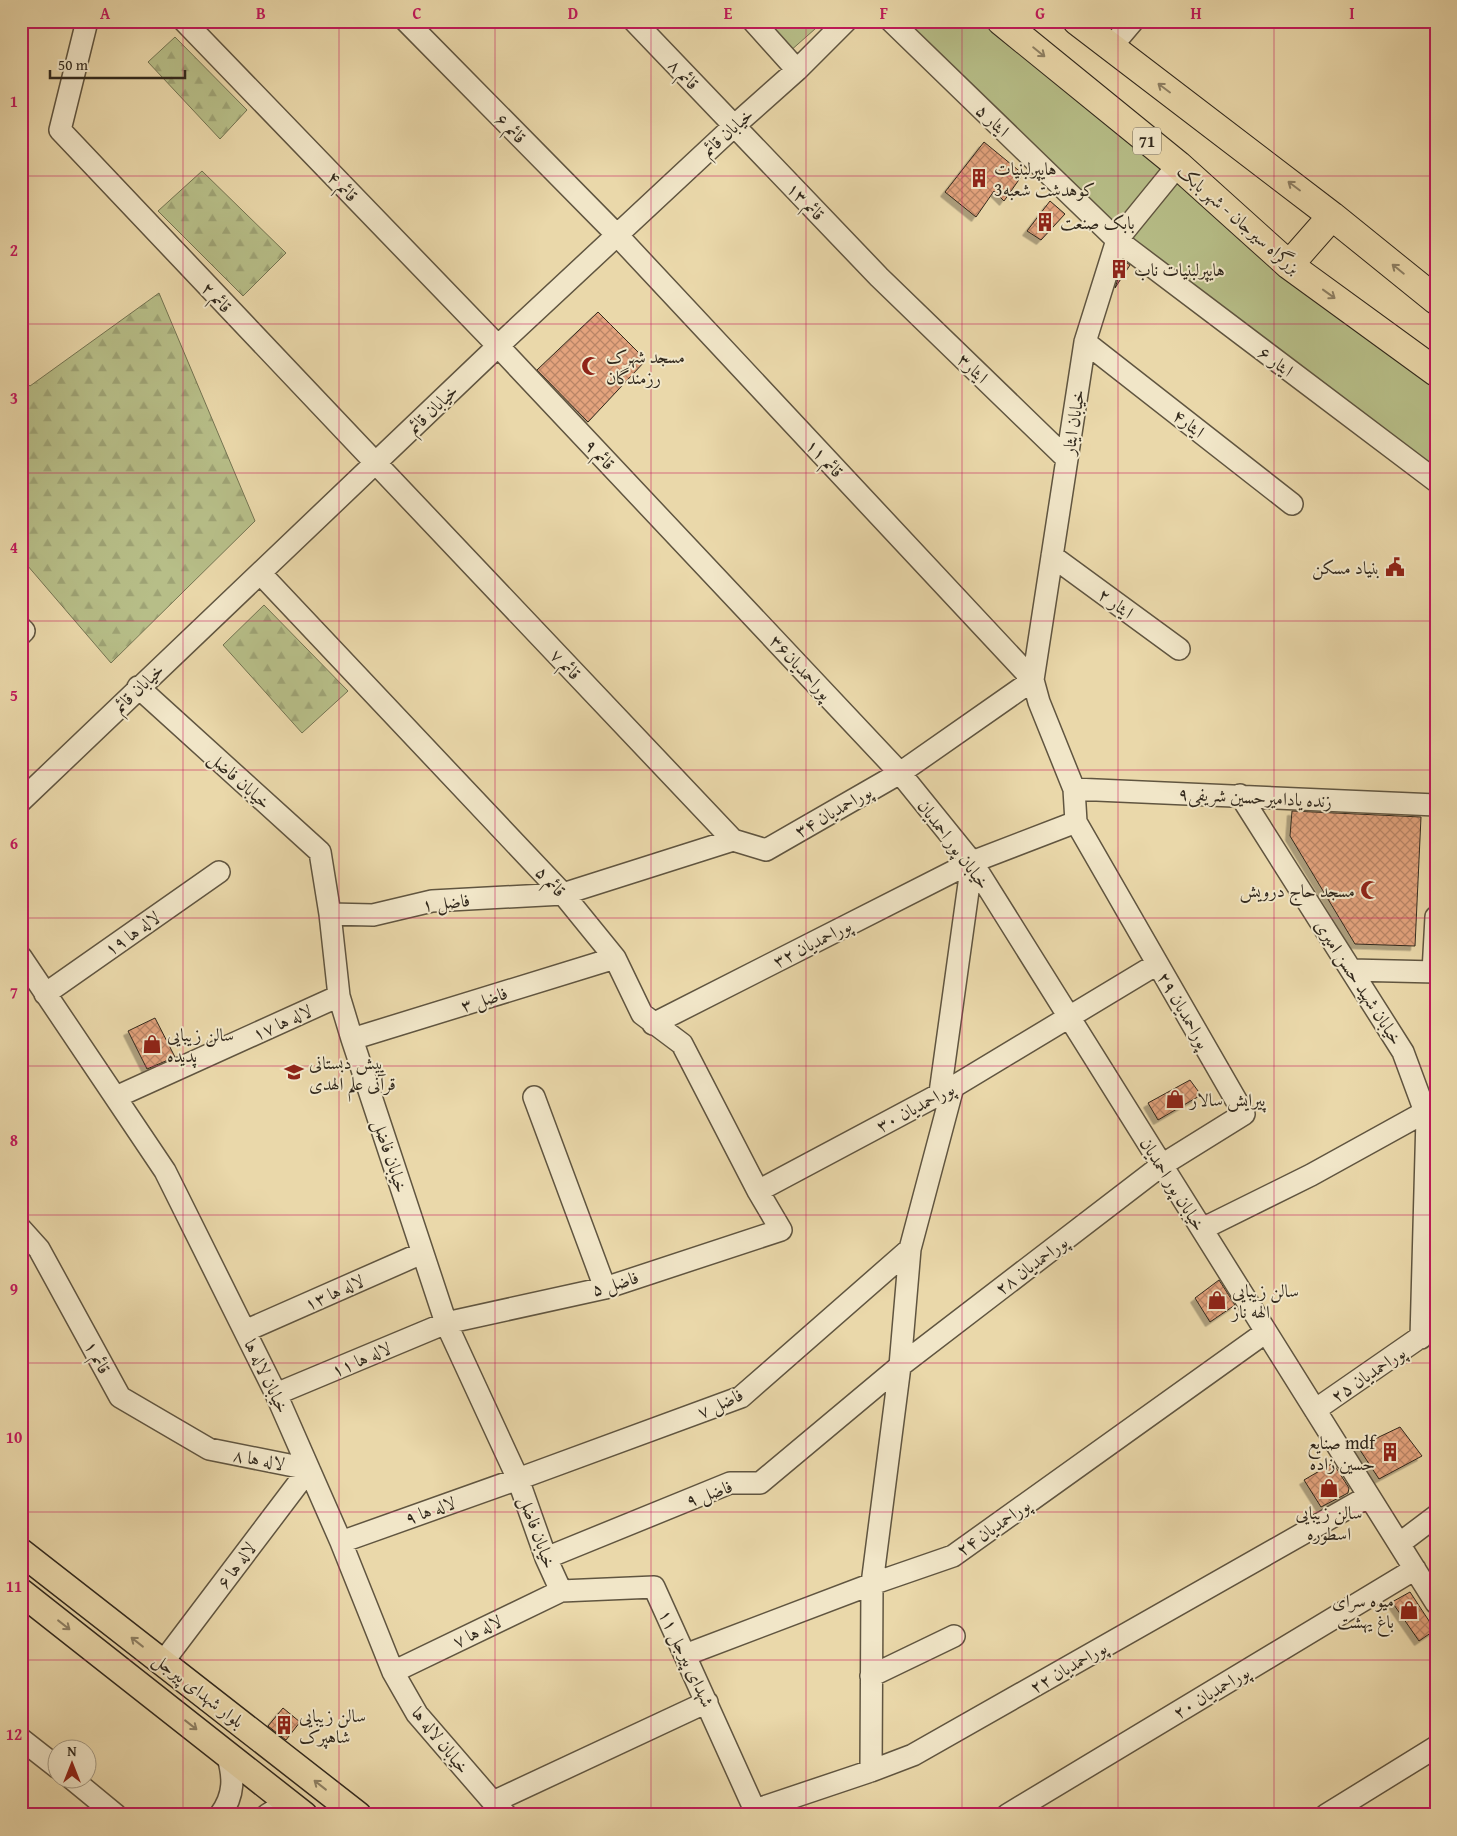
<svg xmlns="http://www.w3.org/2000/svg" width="1457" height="1836" font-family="'Gentium Book Plus',Amiri,serif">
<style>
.green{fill:#b7be88;stroke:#747452}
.forest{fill:url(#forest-firs);stroke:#747452}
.building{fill:url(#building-cross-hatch);stroke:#32291d;filter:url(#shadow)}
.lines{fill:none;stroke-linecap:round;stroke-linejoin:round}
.minor-casing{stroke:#605540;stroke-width:24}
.major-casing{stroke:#32291d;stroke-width:29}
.highway-casing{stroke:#32291d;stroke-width:30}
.minor{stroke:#f1e6c8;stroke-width:21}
.major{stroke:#ead8aa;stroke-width:26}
.highway{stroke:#ead8aa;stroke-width:28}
.oneway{stroke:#8e8064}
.grid{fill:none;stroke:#c2185b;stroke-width:1;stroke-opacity:0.55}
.labels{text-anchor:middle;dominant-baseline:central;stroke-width:4;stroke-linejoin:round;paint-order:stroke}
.shield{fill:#f1e6c8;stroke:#6b6250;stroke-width:1}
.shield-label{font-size:16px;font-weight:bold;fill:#32291d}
.street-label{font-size:18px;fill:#32291d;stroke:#f1e6c8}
.poi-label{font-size:18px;fill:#32291d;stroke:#f1e6c8;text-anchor:start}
.neatline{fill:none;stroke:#c2185b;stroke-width:2}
.grid-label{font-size:16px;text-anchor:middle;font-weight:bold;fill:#c2185b}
</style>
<defs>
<pattern id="forest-firs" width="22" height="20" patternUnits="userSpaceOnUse" patternTransform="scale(1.25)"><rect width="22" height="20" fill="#b7be88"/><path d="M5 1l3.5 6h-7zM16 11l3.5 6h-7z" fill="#9ea375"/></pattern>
<pattern id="building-cross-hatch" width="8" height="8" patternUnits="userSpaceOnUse" patternTransform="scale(1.25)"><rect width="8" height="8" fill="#e3a37d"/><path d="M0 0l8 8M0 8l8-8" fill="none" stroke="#b98566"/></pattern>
<filter id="shadow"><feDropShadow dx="-4.5" dy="4.5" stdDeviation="0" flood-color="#0004"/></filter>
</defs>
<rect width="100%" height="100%" fill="#ead8aa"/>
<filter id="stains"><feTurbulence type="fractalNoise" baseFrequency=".004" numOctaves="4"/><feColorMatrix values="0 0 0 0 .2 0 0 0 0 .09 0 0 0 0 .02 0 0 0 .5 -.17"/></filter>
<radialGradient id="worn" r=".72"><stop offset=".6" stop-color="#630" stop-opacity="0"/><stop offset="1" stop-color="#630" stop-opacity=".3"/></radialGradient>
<path class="green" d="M 761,21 L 824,21 L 789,52 Z
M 903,21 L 991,21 L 1168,168 L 1115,231 Z
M 1179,175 L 1436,381 L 1436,474 L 1129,239 Z"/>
<path class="forest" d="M 175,37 L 247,110 L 220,139 L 148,62 Z
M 202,171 L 286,253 L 243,296 L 158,211 Z
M 159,293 L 255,521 L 111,663 L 21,558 L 21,379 L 30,386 Z
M 264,605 L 348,691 L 302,733 L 223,645 Z"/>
<path class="building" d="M 984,142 L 1023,174 L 1004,201 L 994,191 L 976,217 L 945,192 Z
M 1050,201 L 1065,214 L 1041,240 L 1027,231 Z
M 1124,261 L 1130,265 L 1115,288 Z
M 598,312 L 646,360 L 588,422 L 537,370 Z
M 1292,811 L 1421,817 L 1415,946 L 1355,944 L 1290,836 Z
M 155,1018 L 175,1057 L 147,1069 L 128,1031 Z
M 1190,1080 L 1201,1095 L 1158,1120 L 1148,1103 Z
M 1219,1280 L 1235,1305 L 1210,1322 L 1195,1298 Z
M 1400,1427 L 1422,1456 L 1379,1479 L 1358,1447 Z
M 1333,1463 L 1349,1488 L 1348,1493 L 1321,1507 L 1304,1480 Z
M 1410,1592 L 1435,1630 L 1419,1641 L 1392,1602 Z
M 283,1708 L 300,1722 L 286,1740 L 268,1726 Z"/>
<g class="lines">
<g class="minor-casing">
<path id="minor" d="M 87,21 L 60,130 L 733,840 L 766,850 L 900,773 L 1033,680 L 617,235 L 406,21
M 184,21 L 498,346 L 900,773 L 972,862 L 1436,1603
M 634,21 L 879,277 L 1067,459
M 753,21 L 797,70
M 891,21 L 1117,240 L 1436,481
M 1111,47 L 1133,21
M 1085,342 L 1292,504
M 1052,556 L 1179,649
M 260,573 L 563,894 L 615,958 L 642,1014 L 682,1044 L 758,1191 L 781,1230 L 605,1288 L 446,1323 L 276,1394
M 21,628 L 24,631 L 21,634
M 138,687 L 320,852 L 330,914 L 339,996 L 352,1039 L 446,1323 L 518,1479 L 546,1558 L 561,1591
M 1074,789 L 1436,805
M 1240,795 L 1403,1052 L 1427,1117 L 1436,1119
M 21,801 L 498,346 L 734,126 L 797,70 L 846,21
M 330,914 L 373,915 L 432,901 L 563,894 L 733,840
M 21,957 L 165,1171 L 276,1394 L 341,1542 L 393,1672 L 417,1714 L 493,1802 L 506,1815
M 1351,970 L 1436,972
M 1433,972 L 1436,917
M 45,994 L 219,872
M 653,1024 L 972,862 L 1076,822
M 352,1039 L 615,958
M 940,1093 L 972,862
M 116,1097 L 339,996
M 534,1097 L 605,1288
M 758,1191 L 953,1087 L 1157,964
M 21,1229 L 39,1249 L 120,1397 L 209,1449 L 309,1469 L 163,1662
M 1202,1229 L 1311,1175 L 1425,1112
M 245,1331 L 422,1253
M 1421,1338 L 1427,1117
M 1315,1410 L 1432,1329
M 341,1542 L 518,1479 L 741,1397 L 910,1249
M 1399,1544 L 1436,1516
M 546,1558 L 730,1483 L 760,1483 L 900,1366 L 1162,1165 L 1244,1114 L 1076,822 L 1074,789 L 1039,702 L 1033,680 L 1085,342 L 1117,240 L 1178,165
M 685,1655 L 872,1584 L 953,1556 L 1266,1332
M 393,1672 L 561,1591 L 654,1587 L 757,1815
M 871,1676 L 954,1636
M 21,1739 L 58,1768
M 871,1771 L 872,1584 L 900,1366 L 910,1249 L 953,1087
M 71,1778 L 116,1815
M 493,1802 L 707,1702
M 755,1810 L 871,1771 L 913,1755 L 1369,1496
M 220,1815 C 235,1795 234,1776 227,1754
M 267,1815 L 288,1802
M 1007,1815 L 1415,1569
M 1326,1815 L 1436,1747"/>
</g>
<g class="major-casing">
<path id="major" d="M 21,1552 L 358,1815
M 21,1592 L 304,1815"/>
</g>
<g class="highway-casing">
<path id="highway" d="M 1001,21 L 1178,165 L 1289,265 L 1436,372
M 1077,21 L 1332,216 L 1436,300
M 1289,265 L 1332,216"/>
</g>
<use href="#minor" class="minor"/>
<use href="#major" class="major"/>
<use href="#highway" class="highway"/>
</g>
<defs><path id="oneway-shaft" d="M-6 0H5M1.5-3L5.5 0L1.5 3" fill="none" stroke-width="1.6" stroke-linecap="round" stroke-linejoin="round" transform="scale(1.25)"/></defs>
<g class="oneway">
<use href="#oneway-shaft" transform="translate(1039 52) rotate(39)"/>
<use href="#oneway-shaft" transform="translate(1164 88) rotate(-143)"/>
<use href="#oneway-shaft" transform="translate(1294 186) rotate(-143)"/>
<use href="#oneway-shaft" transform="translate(1398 269) rotate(-141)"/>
<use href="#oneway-shaft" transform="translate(1329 294) rotate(36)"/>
<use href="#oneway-shaft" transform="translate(64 1625) rotate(38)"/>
<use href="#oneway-shaft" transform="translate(137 1642) rotate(-142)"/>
<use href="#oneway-shaft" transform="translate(191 1725) rotate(38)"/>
<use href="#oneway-shaft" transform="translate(320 1785) rotate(-142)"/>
</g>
<path class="grid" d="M 183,21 L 183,1815M 339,21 L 339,1815M 495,21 L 495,1815M 651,21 L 651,1815M 806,21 L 806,1815M 962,21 L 962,1815M 1118,21 L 1118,1815M 1274,21 L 1274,1815M 21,176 L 1436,176M 21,324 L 1436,324M 21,473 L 1436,473M 21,621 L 1436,621M 21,770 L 1436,770M 21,918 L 1436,918M 21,1066 L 1436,1066M 21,1215 L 1436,1215M 21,1363 L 1436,1363M 21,1512 L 1436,1512M 21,1660 L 1436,1660"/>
<defs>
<g id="building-bare" transform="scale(1.5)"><path d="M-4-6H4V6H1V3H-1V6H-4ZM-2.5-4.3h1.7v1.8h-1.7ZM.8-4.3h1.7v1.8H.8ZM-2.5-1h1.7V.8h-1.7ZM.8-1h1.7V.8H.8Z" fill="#8f2418" stroke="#f1e6c8" stroke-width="2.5" paint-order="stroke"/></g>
<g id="mosque-bare" transform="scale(1.5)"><path d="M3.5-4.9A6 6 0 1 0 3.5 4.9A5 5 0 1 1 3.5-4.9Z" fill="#8f2418" stroke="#f1e6c8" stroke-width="2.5" paint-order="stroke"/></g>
<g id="civic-bare" transform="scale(1.5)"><path d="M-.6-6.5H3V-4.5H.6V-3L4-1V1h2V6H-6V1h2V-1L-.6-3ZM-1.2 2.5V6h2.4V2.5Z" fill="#8f2418" stroke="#f1e6c8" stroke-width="2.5" paint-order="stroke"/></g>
<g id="shop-bare" transform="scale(1.5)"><path d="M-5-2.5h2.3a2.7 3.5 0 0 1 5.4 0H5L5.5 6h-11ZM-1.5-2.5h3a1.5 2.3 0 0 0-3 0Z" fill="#8f2418" stroke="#f1e6c8" stroke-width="2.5" paint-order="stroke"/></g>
<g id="school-bare" transform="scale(1.5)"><path d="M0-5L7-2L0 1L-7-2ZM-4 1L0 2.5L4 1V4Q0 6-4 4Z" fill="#8f2418" stroke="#f1e6c8" stroke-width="2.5" paint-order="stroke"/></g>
</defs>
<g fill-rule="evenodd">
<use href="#building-bare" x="979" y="178"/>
<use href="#building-bare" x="1045" y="222"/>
<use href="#building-bare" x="1119" y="269"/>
<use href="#mosque-bare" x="591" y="366"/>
<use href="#civic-bare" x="1395" y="567"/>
<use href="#mosque-bare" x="1370" y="890"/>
<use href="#shop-bare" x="152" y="1044"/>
<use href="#school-bare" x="294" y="1072"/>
<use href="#shop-bare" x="1175" y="1099"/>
<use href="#shop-bare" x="1217" y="1300"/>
<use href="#building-bare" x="1390" y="1452"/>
<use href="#shop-bare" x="1329" y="1488"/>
<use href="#shop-bare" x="1409" y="1610"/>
<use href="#building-bare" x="284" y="1725"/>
</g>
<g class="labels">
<rect class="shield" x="1133" y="127.5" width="28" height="27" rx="4"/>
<g class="shield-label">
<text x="1147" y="141">71</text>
</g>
<g class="street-label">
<text transform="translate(684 74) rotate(46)">قائم ۸</text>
<text transform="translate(993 120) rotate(44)">ایثار ۵</text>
<text transform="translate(511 128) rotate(45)">قائم ۶</text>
<text transform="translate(727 132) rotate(-42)">خیابان قائم</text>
<text transform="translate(343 186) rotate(46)">قائم ۴</text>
<text transform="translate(806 201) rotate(46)">قائم ۱۳</text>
<text transform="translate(1239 219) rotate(41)">بزرگراه سیرجان - شهر بابک</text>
<text transform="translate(217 297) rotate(47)">قائم ۲</text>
<text transform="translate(1276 361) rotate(37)">ایثار ۶</text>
<text transform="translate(973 368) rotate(44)">ایثار۳</text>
<text transform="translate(432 409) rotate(-44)">خیابان قائم</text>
<text transform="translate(1073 422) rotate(-81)">خیابان ایثار</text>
<text transform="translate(1189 423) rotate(38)">ایثار۴</text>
<text transform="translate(600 454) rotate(47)">قائم ۹</text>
<text transform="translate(825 458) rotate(47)">قائم ۱۱</text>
<text transform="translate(1116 603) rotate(36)">ایثار ۲</text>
<text transform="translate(566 664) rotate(46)">قائم ۷</text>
<text transform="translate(801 667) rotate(47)">پوراحمدیان۳۶</text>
<text transform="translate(138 688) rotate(-44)">خیابان قائم</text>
<text transform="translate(240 780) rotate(42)">خیابان فاضل</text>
<text transform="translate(1255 797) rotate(3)">زنده یادامیرحسین شریفی۹</text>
<text transform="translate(833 811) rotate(-30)">پوراحمدیان ۳۴</text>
<text transform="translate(954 844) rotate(53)">خیابان پور احمدیان</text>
<text transform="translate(551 881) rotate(47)">قائم ۵</text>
<text transform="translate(446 902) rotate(-6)">فاضل ۱</text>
<text transform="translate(132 933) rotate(-35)">لاله ها ۱۹</text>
<text transform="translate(812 943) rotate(-27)">پوراحمدیان ۳۲</text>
<text transform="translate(1359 982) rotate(57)">خیابان شهید حسن امیری</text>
<text transform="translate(484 999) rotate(-17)">فاضل ۳</text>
<text transform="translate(1184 1010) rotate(60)">پوراحمدیان ۲۹</text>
<text transform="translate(282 1022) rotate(-24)">لاله ها ۱۷</text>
<text transform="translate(915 1107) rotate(-28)">پوراحمدیان ۳۰</text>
<text transform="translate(391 1156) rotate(72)">خیابان فاضل</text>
<text transform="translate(1173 1184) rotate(58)">خیابان پور احمدیان</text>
<text transform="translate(1031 1265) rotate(-37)">پوراحمدیان ۲۸</text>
<text transform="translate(615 1283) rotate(-16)">فاضل ۵</text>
<text transform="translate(334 1292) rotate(-24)">لاله ها ۱۳</text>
<text transform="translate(98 1357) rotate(62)">قائم ۱</text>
<text transform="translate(361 1359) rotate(-23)">لاله ها ۱۱</text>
<text transform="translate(1368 1374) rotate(-34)">پوراحمدیان ۲۵</text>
<text transform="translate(267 1376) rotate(64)">خیابان لاله ها</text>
<text transform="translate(720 1403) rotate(-24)">فاضل ۷</text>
<text transform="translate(259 1459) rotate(11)">لاله ها ۸</text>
<text transform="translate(709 1493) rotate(-19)">فاضل ۹</text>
<text transform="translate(430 1510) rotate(-19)">لاله ها ۹</text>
<text transform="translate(993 1527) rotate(-35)">پوراحمدیان ۲۴</text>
<text transform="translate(538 1532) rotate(70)">خیابان فاضل</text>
<text transform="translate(236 1565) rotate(-53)">لاله ها ۶</text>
<text transform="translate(477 1631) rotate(-26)">لاله ها ۷</text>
<text transform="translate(687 1658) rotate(65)">شهدای پیرجل ۱۱</text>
<text transform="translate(1068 1667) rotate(-30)">پوراحمدیان ۲۲</text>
<text transform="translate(199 1690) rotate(38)">بلوار شهدای پیرجل</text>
<text transform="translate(1211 1692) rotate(-31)">پوراحمدیان ۲۰</text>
<text transform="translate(441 1740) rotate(51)">خیابان لاله ها</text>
</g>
<g class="poi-label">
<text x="994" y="168">هایپرلبنیات<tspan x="994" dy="21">کوهدشت شعبه3</tspan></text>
<text x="1060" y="222">بابک صنعت</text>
<text x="1134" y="269">هایپرلبنیات ناب</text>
<text x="606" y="356">مسجد شهرک<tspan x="606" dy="21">رزمندگان</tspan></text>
<text x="1380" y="567" text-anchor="end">بنیاد مسکن</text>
<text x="1355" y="890" text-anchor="end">مسجد حاج درویش</text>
<text x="167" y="1034">سالن زیبایی<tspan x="167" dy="21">پدیده</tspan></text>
<text x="309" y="1062">پیش دبستانی<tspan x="309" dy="21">قرآنی علم الهدی</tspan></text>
<text x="1190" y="1099">پیرایش سالار</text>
<text x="1232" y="1290">سالن زیبایی<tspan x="1232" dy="21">الهه ناز</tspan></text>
<text x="1375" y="1442" text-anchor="end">صنایع mdf<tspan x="1375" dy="21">حسین زاده</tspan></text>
<text x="1329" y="1512" text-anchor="middle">سالن زیبایی<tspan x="1329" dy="21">اسطوره</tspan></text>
<text x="1394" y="1600" text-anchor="end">میوه سرای<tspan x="1394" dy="21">باغ یهشت</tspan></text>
<text x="299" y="1715">سالن زیبایی<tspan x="299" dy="21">شاهپرک</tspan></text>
</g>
</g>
<rect width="1457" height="1836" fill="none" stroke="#ead8aa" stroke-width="55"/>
<g transform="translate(72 1764)"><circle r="24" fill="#f1e6c8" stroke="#a59a84"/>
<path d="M0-4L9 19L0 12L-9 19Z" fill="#8f2418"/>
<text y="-8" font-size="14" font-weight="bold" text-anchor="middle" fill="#32291d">N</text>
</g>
<path d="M50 70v8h135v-8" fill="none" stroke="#32291d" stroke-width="2.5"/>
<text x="58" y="70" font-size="15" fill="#32291d" stroke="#f1e6c8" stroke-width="4" paint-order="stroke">50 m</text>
<rect x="28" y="28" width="1402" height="1780" class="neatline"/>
<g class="grid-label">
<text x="105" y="19">A</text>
<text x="261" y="19">B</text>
<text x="417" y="19">C</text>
<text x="573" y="19">D</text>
<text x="728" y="19">E</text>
<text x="884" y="19">F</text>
<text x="1040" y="19">G</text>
<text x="1196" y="19">H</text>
<text x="1352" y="19">I</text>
<text x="14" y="107">1</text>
<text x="14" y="256">2</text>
<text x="14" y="404">3</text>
<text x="14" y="553">4</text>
<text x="14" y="701">5</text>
<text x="14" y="849">6</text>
<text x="14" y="998">7</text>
<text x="14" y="1146">8</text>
<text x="14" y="1295">9</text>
<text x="14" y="1443">10</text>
<text x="14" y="1592">11</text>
<text x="14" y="1740">12</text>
</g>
<rect width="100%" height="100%" filter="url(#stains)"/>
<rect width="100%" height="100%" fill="url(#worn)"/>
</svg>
